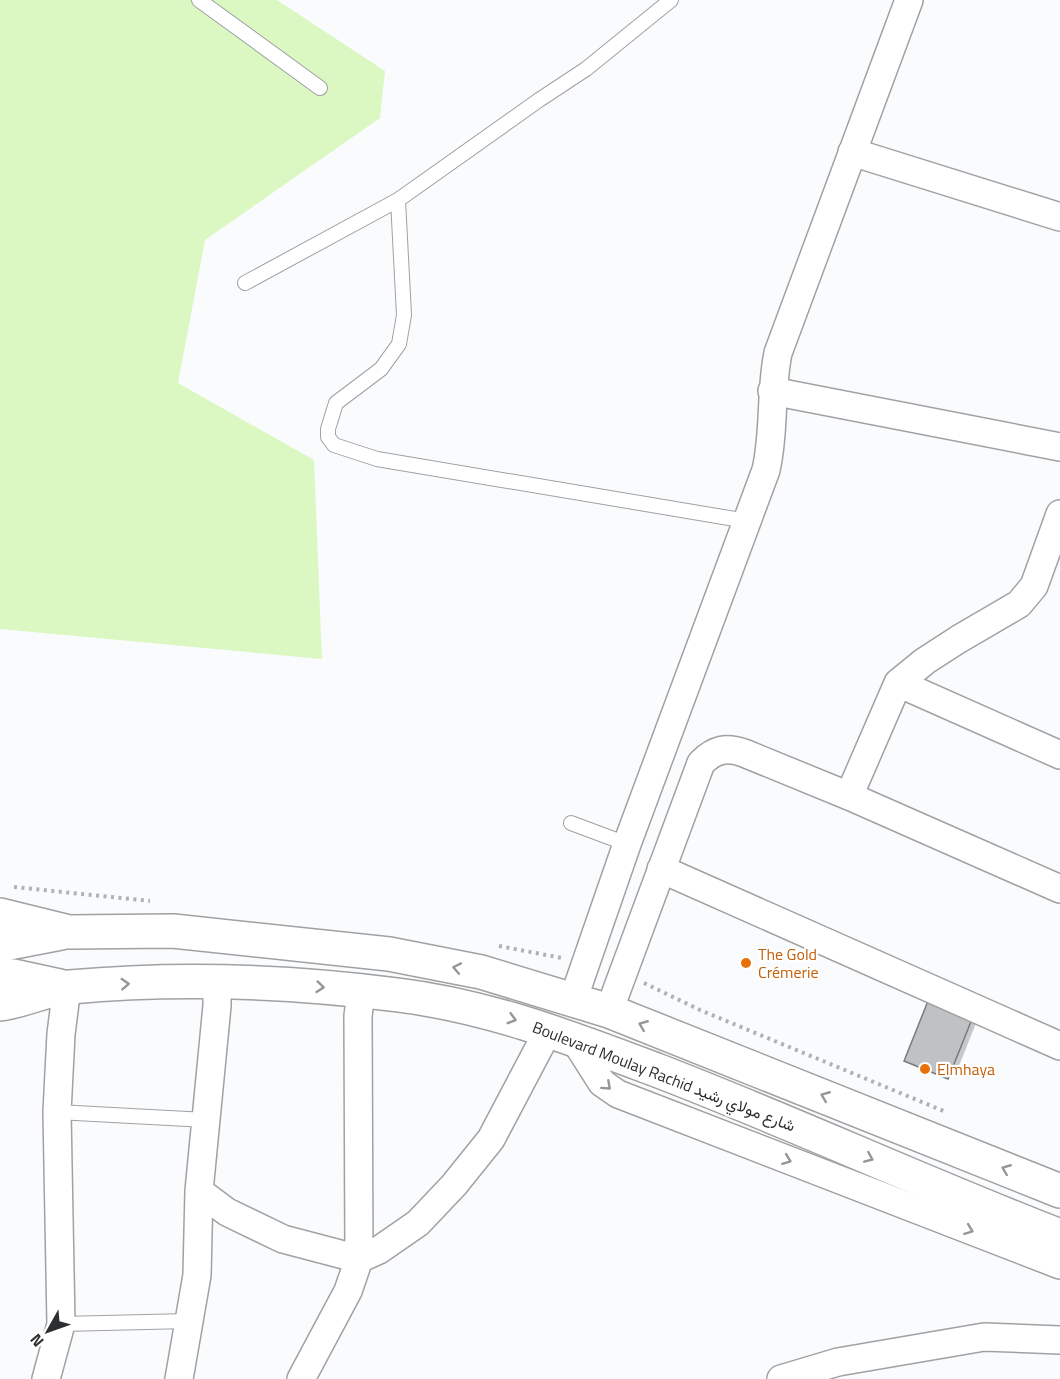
<svg xmlns="http://www.w3.org/2000/svg" width="1060" height="1379" font-family="'Titillium Web',Vazirmatn,sans-serif">
<style>
.green{fill:#dbf8c3}
.shadow{fill:#0003}
.building{fill:#c0c1c3;stroke:#797a7c;stroke-width:1.5}
.lines{fill:none;stroke-linecap:round;stroke-linejoin:round}
.lane-casing{stroke:#a0a1a3;stroke-width:16}
.street-casing{stroke:#a0a1a3;stroke-width:30}
.primary-casing{stroke:#a0a1a3;stroke-width:36}
.path{stroke:#afb1b3;stroke-width:4;stroke-dasharray:3 4.5;stroke-linecap:butt}
.lane{stroke:#fff;stroke-width:14}
.street{stroke:#fff;stroke-width:27}
.primary{stroke:#fff;stroke-width:33}
.oneway{stroke:#969697}
.food-dot{fill:#e8710a;stroke:#fff;stroke-width:2}
.labels{text-anchor:middle;dominant-baseline:central;stroke-width:4.5;stroke-linejoin:round;paint-order:stroke}
.food-label{font-size:16px;fill:#c56008;stroke:#fff;text-anchor:start}
.street-label{font-size:16px;fill:#2d2e2f;stroke:#fff}
</style>
<rect width="100%" height="100%" fill="#f9fbfd"/>
<path class="green" d="M 0,0 L 277,0 L 385,71 L 380,118 L 205,240 L 178,383 L 314,460 L 322,659 L 0,629 Z"/>
<path class="shadow" d="M 984,1003 L 959,1066 L 948,1077 L 906,1060 Z"/>
<path class="building" d="M 930,996 L 974,1014 L 948,1079 L 904,1061 Z"/>
<g class="lines">
<g class="lane-casing">
<path id="lane" d="M 199,0 L 320,88
M 398,200 L 404,315 L 399,344 L 381,369 L 336,403 L 328,429 L 328,437 L 334,445 L 377,459 L 747,521
M 245,283 L 398,200 L 539,100 L 586,69 L 671,0
M 571,823 L 627,844
M 57,1112 L 206,1120
M 61,1324 L 189,1321"/>
</g>
<g class="street-casing">
<path id="street" d="M 852,152 L 1060,217
M 772,391 L 1060,447
M 898,683 L 1060,755
M 849,796 L 898,683 L 925,661 L 959,639 L 1019,604 L 1034,586 L 1060,514
M 661,869 L 1060,1046
M 573,1000 L 627,844 L 766,470 C 775,431 770,392 778,353 L 909,0
M 609,1011 L 701,763 C 715,749 726,747 744,753 L 849,796 L 1060,889
M 574,1039 L 602,1083 L 618,1094 L 1060,1265
M 199,1191 L 227,1212 L 283,1239 L 359,1259 L 379,1250 L 418,1223 L 454,1185 L 491,1139 L 549,1029
M 46,1379 L 61,1324 L 57,1112 L 61,1034 L 67,987
M 179,1379 L 197,1275 L 199,1191 L 217,1006 L 217,981
M 301,1379 L 348,1291 L 359,1259 L 358,1016 L 361,992
M 781,1379 L 838,1362 L 984,1337 L 1060,1340"/>
</g>
<g class="primary-casing">
<path id="primary" d="M 0,915 L 69,932 L 173,931 L 389,954 L 481,972 L 609,1011 L 1060,1191
M 0,943 L 9,943 L 61,933
M 0,976 L 14,976 L 60,986
M 0,1004 C 24,1001 46,989 70,987 C 179,977 289,981 398,995 C 489,1006 574,1039 659,1071 C 794,1123 925,1184 1060,1236"/>
</g>
<path class="path" d="M 14,887 L 150,901
M 499,946 L 562,958
M 644,983 L 700,1010 L 946,1112"/>
<use href="#lane" class="lane"/>
<use href="#street" class="street"/>
<use href="#primary" class="primary"/>
</g>
<defs><path id="oneway-chevron" d="M-2-3.5L2.5 0L-2 3.5" fill="none" stroke-width="1.6" stroke-linecap="round" stroke-linejoin="round" transform="scale(1.5)"/></defs>
<g class="oneway">
<use href="#oneway-chevron" transform="translate(457 968) rotate(-169)"/>
<use href="#oneway-chevron" transform="translate(125 984) rotate(-3)"/>
<use href="#oneway-chevron" transform="translate(320 987) rotate(6)"/>
<use href="#oneway-chevron" transform="translate(512 1019) rotate(16)"/>
<use href="#oneway-chevron" transform="translate(643 1025) rotate(-158)"/>
<use href="#oneway-chevron" transform="translate(607 1086) rotate(42)"/>
<use href="#oneway-chevron" transform="translate(825 1096) rotate(-158)"/>
<use href="#oneway-chevron" transform="translate(869 1158) rotate(23)"/>
<use href="#oneway-chevron" transform="translate(787 1160) rotate(21)"/>
<use href="#oneway-chevron" transform="translate(1006 1169) rotate(-158)"/>
<use href="#oneway-chevron" transform="translate(969 1230) rotate(21)"/>
</g>
<g class="food-dot">
<circle cx="746" cy="963" r="6"/>
<circle cx="925" cy="1069" r="6"/>
</g>
<g class="labels">
<g class="food-label">
<text x="758" y="954">The Gold<tspan x="758" dy="18">Crémerie</tspan></text>
<text x="937" y="1069">Elmhaya</text>
</g>
<g class="street-label">
<text transform="translate(664 1076) rotate(21)">Boulevard Moulay Rachid شارع مولاي رشيد</text>
</g>
</g>
<g transform="translate(48 1331) rotate(230)" stroke="#ffffff" stroke-width="4.5" paint-order="stroke">
<path d="M0-4.5L10 22L0 15L-10 22Z" fill="#2d2e2f"/>
<text y="-9" font-size="16" font-weight="bold" text-anchor="middle" fill="#2d2e2f">N</text>
</g>
</svg>
